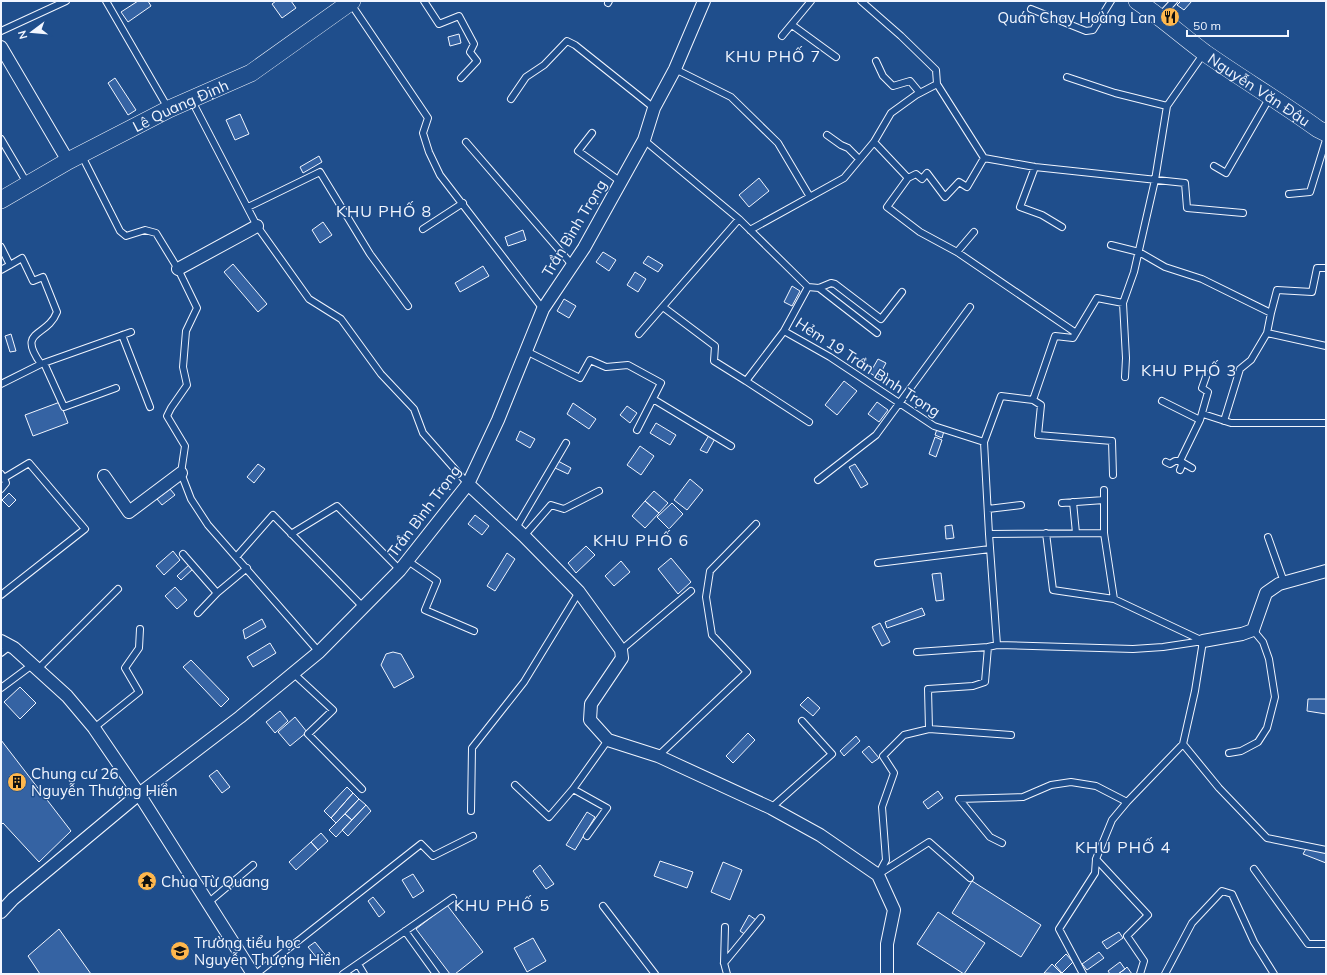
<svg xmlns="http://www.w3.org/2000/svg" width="1327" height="975" font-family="Mulish,sans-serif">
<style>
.building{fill:#3563a3;stroke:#f2f6ff}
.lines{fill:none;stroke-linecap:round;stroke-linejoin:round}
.lane-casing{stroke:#f2f6ff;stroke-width:8}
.street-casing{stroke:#f2f6ff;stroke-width:14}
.secondary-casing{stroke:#f2f6ff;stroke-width:18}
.lane{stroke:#1f4e8c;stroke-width:6}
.street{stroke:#1f4e8c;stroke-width:12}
.secondary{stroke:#1f4e8c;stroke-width:17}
.labels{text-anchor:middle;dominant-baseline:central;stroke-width:3;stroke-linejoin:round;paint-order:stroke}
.poi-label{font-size:15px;fill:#f2f6ff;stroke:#1f4e8c;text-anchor:start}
.street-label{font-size:15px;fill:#f2f6ff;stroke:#1f4e8c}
.neighbourhood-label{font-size:16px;letter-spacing:1px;fill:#f2f6ff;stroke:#1f4e8c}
</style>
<rect width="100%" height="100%" fill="#1f4e8c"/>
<path class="building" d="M 138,1 L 148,1 L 151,6 L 128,22 L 121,12 Z
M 276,1 L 291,1 L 296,8 L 282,18 L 272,4 Z
M 1181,1 L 1192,1 L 1184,10 L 1177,5 Z
M 459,34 L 461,43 L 450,46 L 448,37 Z
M 115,78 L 136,110 L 128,115 L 108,83 Z
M 240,114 L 249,134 L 235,140 L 226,120 Z
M 319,156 L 322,162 L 303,173 L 300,167 Z
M 759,178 L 769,191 L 749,207 L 739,195 Z
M 323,222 L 332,235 L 320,243 L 312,230 Z
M 523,230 L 526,240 L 508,246 L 505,237 Z
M 603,252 L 616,260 L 609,271 L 596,262 Z
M 648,256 L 663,265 L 658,272 L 643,263 Z
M 233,264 L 267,304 L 258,312 L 224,272 Z
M 483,266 L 489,276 L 460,292 L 455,283 Z
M 635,272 L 646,279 L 638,292 L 627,285 Z
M 792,286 L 800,291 L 792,306 L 784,302 Z
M 564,299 L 576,306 L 569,318 L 557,311 Z
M 11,334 L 16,351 L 10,352 L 5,336 Z
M 878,359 L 886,363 L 878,378 L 870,373 Z
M 844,381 L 857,391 L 837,415 L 825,405 Z
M 60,402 L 68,423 L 33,436 L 25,415 Z
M 877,402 L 888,410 L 879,422 L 868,414 Z
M 573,403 L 596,419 L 589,429 L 567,414 Z
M 627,406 L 637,413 L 630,423 L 620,415 Z
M 656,423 L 676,435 L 670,445 L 650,433 Z
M 937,429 L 944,431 L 942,438 L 935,435 Z
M 520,431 L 535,439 L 530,448 L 516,440 Z
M 711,432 L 717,435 L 707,453 L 700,450 Z
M 935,437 L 942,440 L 936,457 L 929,454 Z
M 640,446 L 654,456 L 641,475 L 627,465 Z
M 558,461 L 571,468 L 568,474 L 555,468 Z
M 258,464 L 265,469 L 254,483 L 247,477 Z
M 855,464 L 868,484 L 861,488 L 849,467 Z
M 690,479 L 703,490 L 687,510 L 674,500 Z
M 170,489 L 175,495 L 162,505 L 157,499 Z
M 654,491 L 668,503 L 659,513 L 645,501 Z
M 9,493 L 16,500 L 9,507 L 2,500 Z
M 645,501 L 659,513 L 645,528 L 632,516 Z
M 672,503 L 683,514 L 669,529 L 657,517 Z
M 475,515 L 489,526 L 482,535 L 468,524 Z
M 952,525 L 954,538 L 946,539 L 945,526 Z
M 586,546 L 595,555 L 576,573 L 568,563 Z
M 173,551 L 180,560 L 164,575 L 156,566 Z
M 507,553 L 515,559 L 495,591 L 487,586 Z
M 671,558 L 691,582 L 678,594 L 658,569 Z
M 621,561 L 630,572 L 614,586 L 605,576 Z
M 190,564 L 194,568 L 181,580 L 177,576 Z
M 941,573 L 944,600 L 936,601 L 932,574 Z
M 175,587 L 187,600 L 177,609 L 165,596 Z
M 922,608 L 925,615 L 887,628 L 885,622 Z
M 262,619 L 266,627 L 245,639 L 243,630 Z
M 880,623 L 890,642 L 882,646 L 872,627 Z
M 270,643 L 276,653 L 253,667 L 247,657 Z
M 393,652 L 401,654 L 414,677 L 394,688 L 381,665 L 386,654 Z
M 191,660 L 229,699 L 221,707 L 183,667 Z
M 20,687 L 36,703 L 20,719 L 4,702 Z
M 808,697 L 820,708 L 813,716 L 800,705 Z
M 1308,699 L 1326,699 L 1326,714 L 1307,711 Z
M 280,711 L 288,721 L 275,733 L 266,722 Z
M 295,717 L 307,732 L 290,746 L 278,732 Z
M 748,733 L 755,740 L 733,763 L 726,756 Z
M 856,736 L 860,741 L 844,756 L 840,751 Z
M 1,740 L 71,831 L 39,862 L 3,823 L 1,825 Z
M 869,746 L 879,758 L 872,763 L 862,752 Z
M 217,770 L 230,787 L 222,793 L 209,776 Z
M 347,787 L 353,793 L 331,818 L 324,811 Z
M 938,791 L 943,798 L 928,809 L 923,802 Z
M 353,793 L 359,799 L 336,823 L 331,818 Z
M 359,799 L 366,805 L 352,820 L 345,814 Z
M 366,805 L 371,811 L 348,836 L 342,830 Z
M 587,812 L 595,817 L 575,850 L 566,845 Z
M 345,814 L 352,820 L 336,837 L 329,830 Z
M 321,833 L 328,841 L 318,850 L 311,842 Z
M 311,842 L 318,850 L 296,870 L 289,862 Z
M 1307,847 L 1326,853 L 1326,863 L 1303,854 Z
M 660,861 L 693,872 L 687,888 L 654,876 Z
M 723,862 L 742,870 L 730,900 L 711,892 Z
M 540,865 L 554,884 L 546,889 L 533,871 Z
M 413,874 L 424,891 L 413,898 L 402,880 Z
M 972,881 L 1041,925 L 1021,957 L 952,913 Z
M 373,897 L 385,912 L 379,917 L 368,901 Z
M 447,905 L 483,952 L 455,974 L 450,974 L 416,929 Z
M 938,912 L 985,943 L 964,974 L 917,944 Z
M 749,915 L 756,920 L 746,935 L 740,931 Z
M 59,929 L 91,974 L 40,974 L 28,956 Z
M 1119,932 L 1123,938 L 1107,949 L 1102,942 Z
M 533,938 L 546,961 L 527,972 L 514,948 Z
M 315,942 L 327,957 L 321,963 L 308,947 Z
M 1099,952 L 1104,958 L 1087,970 L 1082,964 Z
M 1066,954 L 1073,962 L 1062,973 L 1055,965 Z
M 1120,962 L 1125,969 L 1118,974 L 1110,974 L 1108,971 Z
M 1052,964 L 1062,974 L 1044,973 Z
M 1127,967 L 1132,974 L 1118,974 L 1125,969 Z"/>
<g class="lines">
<g class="lane-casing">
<path id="lane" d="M 106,1 L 168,108
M 424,1 L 439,24 L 459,16 L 474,44 L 470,52 L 477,61 L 461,78
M 861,1 L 901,36 L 936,70 L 937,84 L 984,158 L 1035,167 L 1185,183 L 1187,208 L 1243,213
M 608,3 L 609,1
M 351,4 L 428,118 L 423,133 L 429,152 L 440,175 L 543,309
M 1031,9 L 1086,31 L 1093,30 L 1111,1
M 1160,16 L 1174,1
M 792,25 L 836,57
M 1,31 L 66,1
M 782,36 L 811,1
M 876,61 L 883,76 L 893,86 L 910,81 L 920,93
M 675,69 L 731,97 L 778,143 L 810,197
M 1067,77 L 1115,93 L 1167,106
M 511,99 L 526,77 L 544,65 L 567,41 L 575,45 L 654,108
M 192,101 L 257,226 L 309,299 L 341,319 L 381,374 L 414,409 L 423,433 L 468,484
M 592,133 L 578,151 L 621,182
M 827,135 L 841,145 L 848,148 L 859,159
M 1,139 L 27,183
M 644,140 L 739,219 L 808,287 L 784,331 L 830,357 L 934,426 L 984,442
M 466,142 L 573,266
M 874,142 L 908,178
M 82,156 L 120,231 L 126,236 L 145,230 L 156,233 L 178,269 L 197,308 L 186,331 L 183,367 L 187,385 L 171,408 L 167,416 L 185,446 L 181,473 L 191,499 L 208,525 L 319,652
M 1214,166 L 1226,173 L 1270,97
M 1035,167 L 1020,207 L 1042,215 L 1062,227
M 908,178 L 887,207 L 920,232 L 957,252 L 1076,333
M 908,178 L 916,174 L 922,179 L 927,173 L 945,197 L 959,182 L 967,187 L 984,158
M 1289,194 L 1310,192 L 1326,140
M 248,207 L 320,172 L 370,254 L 408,306
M 423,229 L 463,203
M 750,230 L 844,178 L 874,142 L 891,113 L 916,95 L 937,84
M 1111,245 L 1139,252 L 1165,267 L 1202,279 L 1271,313 L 1277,290 L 1312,292 L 1317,268 L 1326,268
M 1,247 L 10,265 L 22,258 L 33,281 L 43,277 L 57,312 C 47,338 16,329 41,364
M 957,252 L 974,232
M 1,270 L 10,265
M 808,287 L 819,288 L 831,283 L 835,284 L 881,319 L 902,292
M 819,288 L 877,333
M 1123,303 L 1126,358 L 1125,377
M 663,307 L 715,346 L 714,361 L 746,381
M 1271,313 L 1267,333 L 1326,346
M 784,331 L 746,381 L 809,422
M 639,334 L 739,219
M 122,335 L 150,407
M 526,351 L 580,378 L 590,360 L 606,367 L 628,365 L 661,383 L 637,430
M 44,363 L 64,407 L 116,388
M 1,384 L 41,364 L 131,332
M 653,399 L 731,446
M 1033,400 L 1055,336 L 1073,338 L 1097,298 L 1123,303 L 1134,272 L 1155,180 L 1167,106 L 1204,53
M 1162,401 L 1200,420 L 1208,392 L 1202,388 L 1207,374
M 1203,414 L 1231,423 L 1326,423
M 1224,421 L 1240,369 L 1251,360 L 1267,333
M 1180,461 L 1192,468
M 1166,462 L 1170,464 L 1175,461 L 1180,461 L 1200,420
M 1180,470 L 1182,465 L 1180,461
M 1,474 L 4,478 L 29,463 L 85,529 L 1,595
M 818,480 L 876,435 L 970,307
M 1,489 L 6,483 L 4,478
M 1104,490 L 1104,533 L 1114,599
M 1073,502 L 1076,533
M 1062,503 L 1104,500
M 988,509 L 1021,505
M 516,528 L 566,443
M 1046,533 L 1053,590 L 1114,599 L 1203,641
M 291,534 L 337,506 L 400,570
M 989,534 L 1104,533
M 524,536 L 551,505 L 564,509 L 599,491
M 1268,537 L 1284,582
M 183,554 L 217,593 L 247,568
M 237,556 L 273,515 L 364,608
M 408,561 L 437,581 L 425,610 L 474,631
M 878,563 L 990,549
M 198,613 L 217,593
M 997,645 L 989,534 L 984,442 L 1001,396 L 1033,400 L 1041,405 L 1038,435 L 1112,441 L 1113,475
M 621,650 L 691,591
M 917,652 L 988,647
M 1,653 L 10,646
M 37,670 L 118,589
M 293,673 L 333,710 L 308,734 L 362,789
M 1,688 L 32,665
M 94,728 L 139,692 L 125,668 L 139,648 L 140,629
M 929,729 L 928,689 L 973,686 L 985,682 L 988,647 L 997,645 L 1133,649 L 1163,647 L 1203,641
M 1183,744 L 1195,691 L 1203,641
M 1229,753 L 1241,751 L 1258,742 L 1267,728 L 1275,697 L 1269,659 L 1263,642 L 1253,630
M 658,756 L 747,672 L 712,635 L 706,597 L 710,571 L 756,524
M 515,785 L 549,817 L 573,789
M 771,808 L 832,754 L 802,721
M 471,811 L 472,748 L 524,682 L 579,592
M 587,836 L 607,808 L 573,789 L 608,740
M 1002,843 L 990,837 L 959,799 L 1023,797 L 1051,785 L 1071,782 L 1096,786 L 1127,802
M 1096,859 L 1148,915 L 1127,936 L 1144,961 L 1140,974
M 1254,869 L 1308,944 L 1326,944
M 879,874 L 929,842 L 970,878
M 878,875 L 886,860 L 882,807 L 894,773 L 883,756 L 904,735 L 929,729 L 1011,735
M 209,902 L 253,865
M 603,906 L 655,974
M 725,927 L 724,963 L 727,974
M 405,931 L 436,974
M 724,963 L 761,918
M 358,964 L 364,974
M 256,974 L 421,844 L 433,856 L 473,836
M 343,974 L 453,898
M 1083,974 L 1059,929 L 1095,873 L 1096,859 L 1112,820 L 1127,802 L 1183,744 L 1219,788 L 1267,838 L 1326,850
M 1165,974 L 1192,923 L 1222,891 L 1232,894 L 1254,942 L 1274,974"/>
</g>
<g class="street-casing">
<path id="street" d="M 1,47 L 68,161
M 178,269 L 257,226
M 104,476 L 129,512 L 181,473
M 468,484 L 524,536 L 579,592 L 621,650 L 622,658 L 591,704 L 590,720 L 608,740 L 658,756 L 771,808 L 820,835 L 878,875 L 894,910 L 887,944 L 887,974
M 1,641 L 14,648 L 67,696 L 94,728 L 139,794 L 253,974
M 1203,641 L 1242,634 L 1253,630 L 1266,593 L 1279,584 L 1326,571
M 1,912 L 13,899 L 139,794 L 240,717 L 319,652 L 400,570 L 468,484 L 498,420 L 543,309 L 584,248 L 644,140 L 654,108 L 675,69 L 704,1"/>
</g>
<g class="secondary-casing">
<g id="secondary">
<path id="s1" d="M 1137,1 C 1161,17 1182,36 1205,53 C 1242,79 1281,102 1318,129 L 1326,133"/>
<path id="s2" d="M 1,200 L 68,161 L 169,109 L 251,73 L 352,1"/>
</g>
</g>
<use href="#lane" class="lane"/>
<use href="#street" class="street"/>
<use href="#secondary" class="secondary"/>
</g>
<defs>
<g id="restaurant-disc" transform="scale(1)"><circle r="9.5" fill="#ffb74d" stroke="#1f4e8c"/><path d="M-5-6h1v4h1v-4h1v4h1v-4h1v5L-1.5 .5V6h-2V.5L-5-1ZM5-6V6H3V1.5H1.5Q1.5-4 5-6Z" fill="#111"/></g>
<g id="building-disc" transform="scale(1)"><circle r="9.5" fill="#ffb74d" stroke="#1f4e8c"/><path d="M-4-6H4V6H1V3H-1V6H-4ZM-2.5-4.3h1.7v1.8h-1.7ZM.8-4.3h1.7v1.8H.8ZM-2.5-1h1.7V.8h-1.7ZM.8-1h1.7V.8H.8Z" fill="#111"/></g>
<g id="temple-disc" transform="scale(1)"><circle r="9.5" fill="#ffb74d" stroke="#1f4e8c"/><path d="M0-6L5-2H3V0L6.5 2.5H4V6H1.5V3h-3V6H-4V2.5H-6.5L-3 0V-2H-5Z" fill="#111"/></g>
<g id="school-disc" transform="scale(1)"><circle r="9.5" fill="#ffb74d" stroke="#1f4e8c"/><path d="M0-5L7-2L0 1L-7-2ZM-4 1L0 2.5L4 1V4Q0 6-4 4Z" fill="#111"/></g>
</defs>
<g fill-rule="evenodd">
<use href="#restaurant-disc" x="1170" y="17"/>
<use href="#building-disc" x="17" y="782"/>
<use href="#temple-disc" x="147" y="881"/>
<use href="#school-disc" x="180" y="951"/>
</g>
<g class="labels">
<g class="poi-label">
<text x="1156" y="17" text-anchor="end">Quán Chay Hoàng Lan</text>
<text x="31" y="773">Chung cư 26<tspan x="31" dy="17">Nguyễn Thượng Hiền</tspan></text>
<text x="161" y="881">Chùa Từ Quang</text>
<text x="194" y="942">Trường tiểu học<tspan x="194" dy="17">Nguyễn Thượng Hiền</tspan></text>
</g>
<g class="street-label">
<text stroke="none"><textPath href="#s1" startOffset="151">Nguyễn Văn Đậu</textPath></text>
<text stroke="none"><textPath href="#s2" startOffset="203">Lê Quang Định</textPath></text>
<text transform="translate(574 228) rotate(-59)">Trần Bình Trọng</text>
<text transform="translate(868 367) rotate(33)">Hẻm 19 Trần Bình Trọng</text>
<text transform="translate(424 511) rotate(-53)">Trần Bình Trọng</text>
</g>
<g class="neighbourhood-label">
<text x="773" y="56">KHU PHỐ 7</text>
<text x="384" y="211">KHU PHỐ 8</text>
<text x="1189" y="370">KHU PHỐ 3</text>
<text x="641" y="540">KHU PHỐ 6</text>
<text x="1123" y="847">KHU PHỐ 4</text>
<text x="502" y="905">KHU PHỐ 5</text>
</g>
</g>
<rect width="1327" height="975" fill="none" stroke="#f2f6ff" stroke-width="4"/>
<g transform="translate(32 32) rotate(254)" stroke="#1f4e8c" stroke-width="3" paint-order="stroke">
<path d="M0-3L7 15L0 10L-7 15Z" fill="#f2f6ff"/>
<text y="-6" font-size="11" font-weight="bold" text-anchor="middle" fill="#f2f6ff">N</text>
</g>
<path d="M1187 30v6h101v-6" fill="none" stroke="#f2f6ff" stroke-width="2"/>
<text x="1193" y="30" font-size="12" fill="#f2f6ff" stroke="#1f4e8c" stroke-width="3" paint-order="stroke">50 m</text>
</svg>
